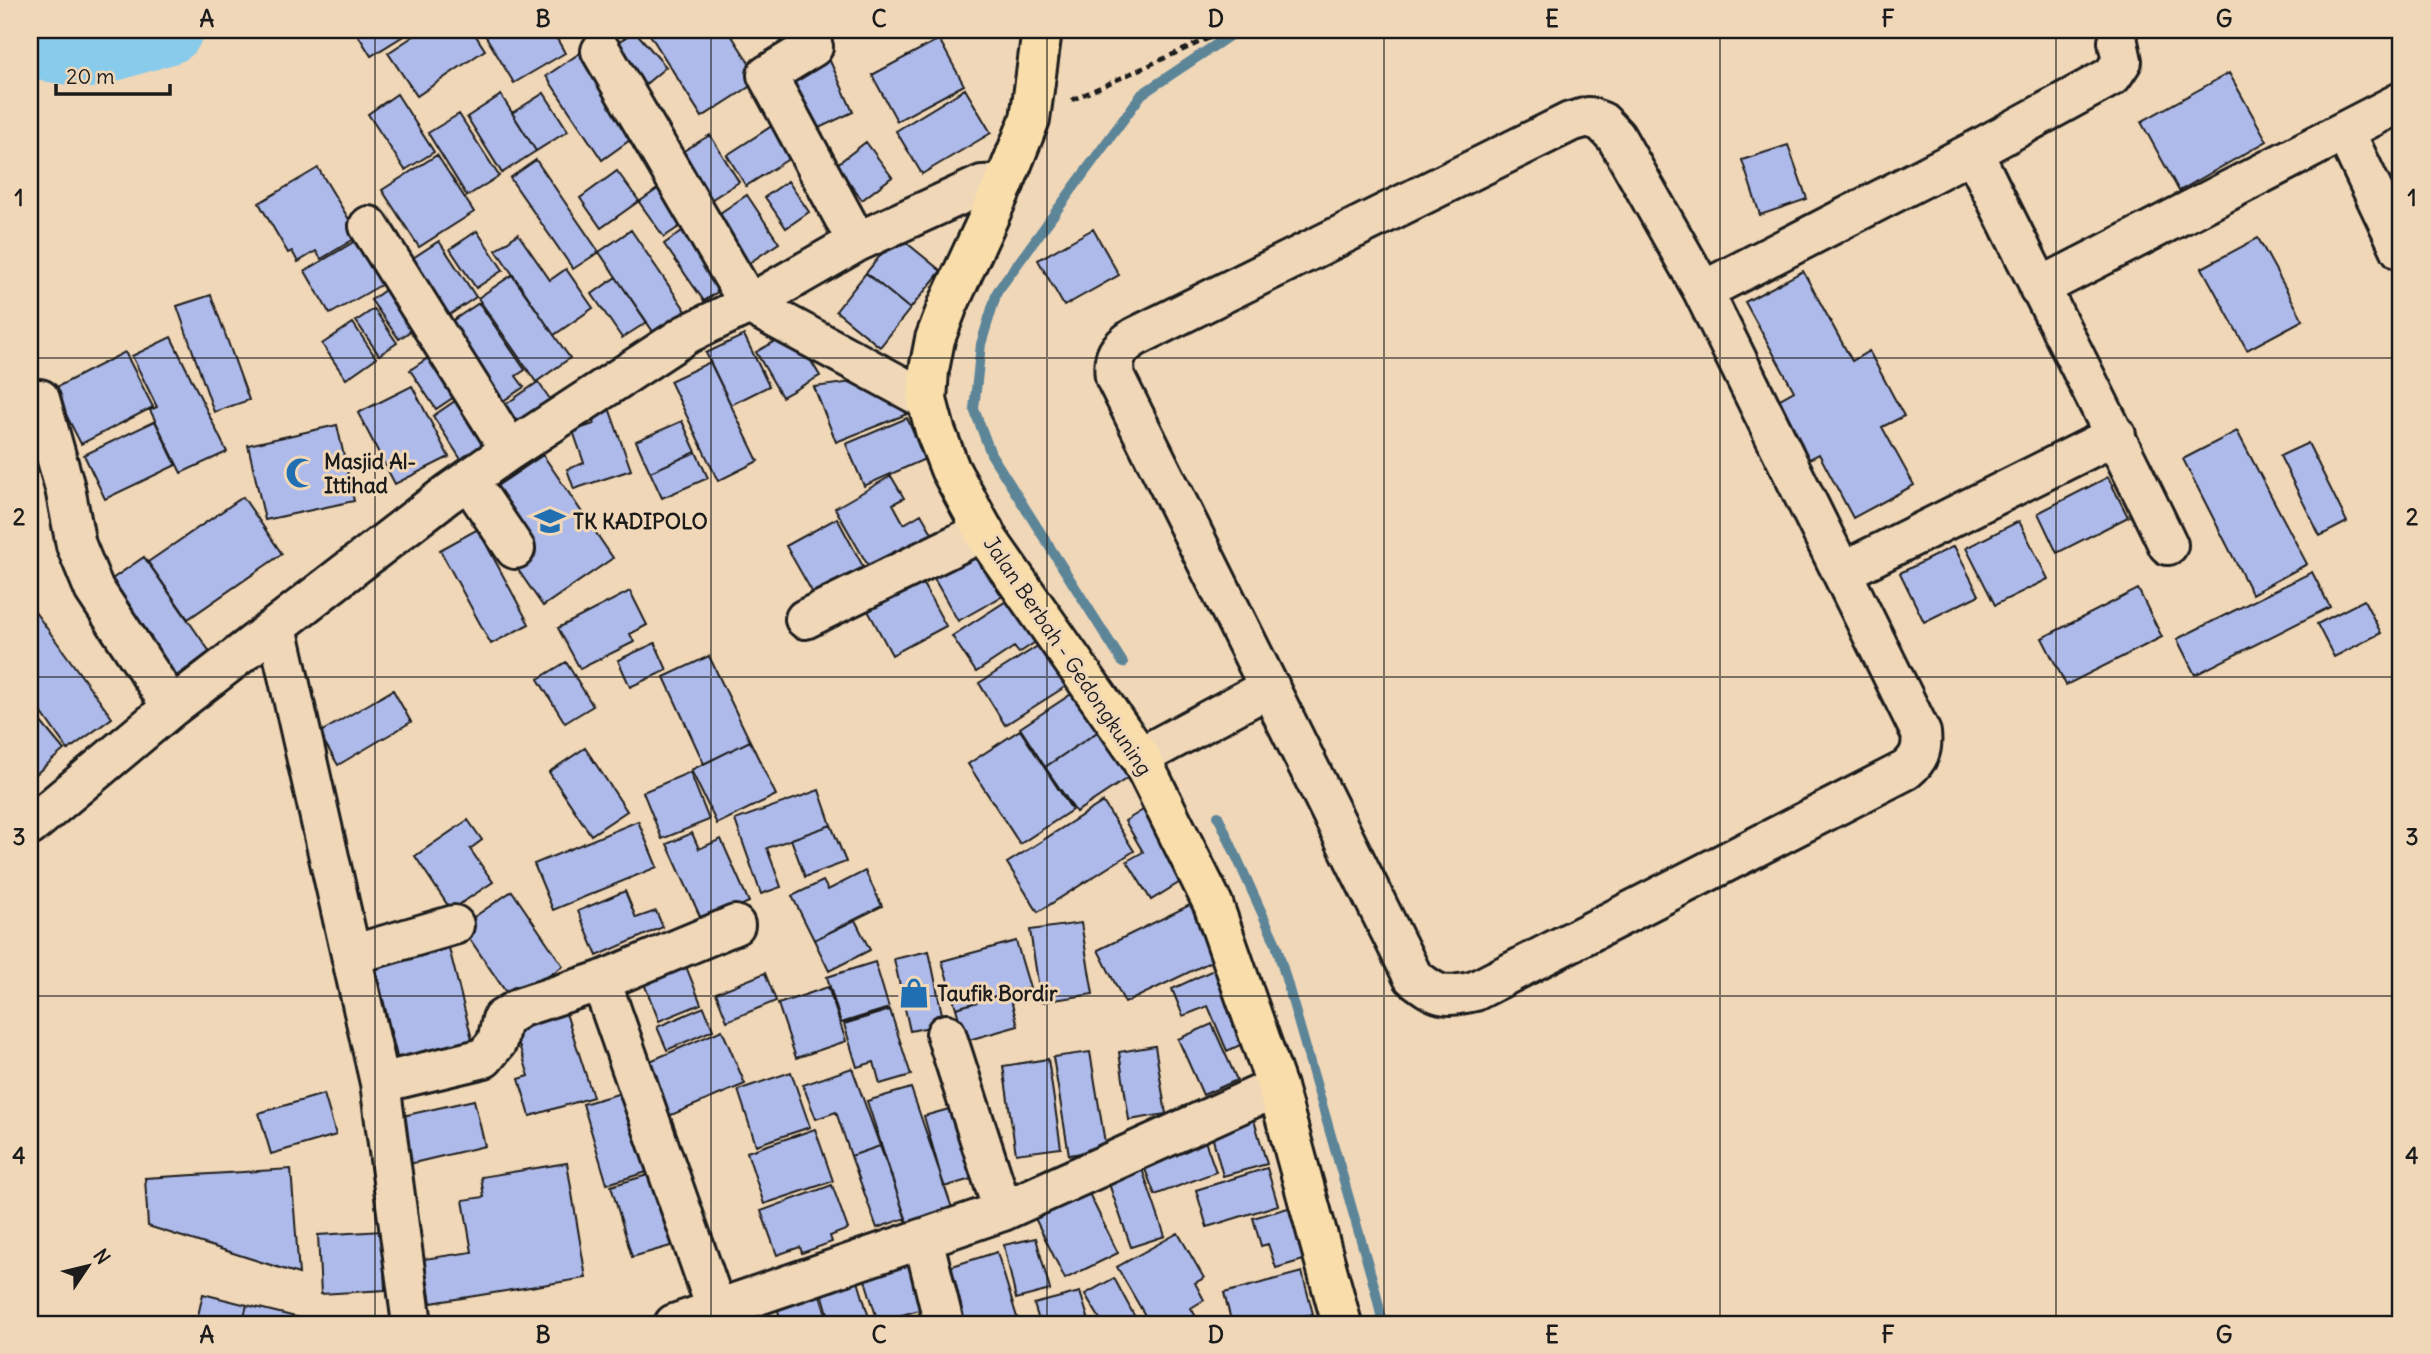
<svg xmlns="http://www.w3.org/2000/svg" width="2431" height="1354" font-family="Delius,sans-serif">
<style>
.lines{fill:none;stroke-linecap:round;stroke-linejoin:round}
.stream{stroke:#5d8598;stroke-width:10}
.river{stroke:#89cbea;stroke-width:68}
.building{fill:#aebaea;stroke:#1c1c1c;stroke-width:2}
.minor-casing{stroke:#1c1c1c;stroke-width:44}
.major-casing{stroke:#1c1c1c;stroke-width:44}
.path{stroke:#1c1c1c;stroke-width:4.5;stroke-dasharray:7 5;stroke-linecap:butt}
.minor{stroke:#f0d7b8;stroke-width:38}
.major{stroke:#f9deab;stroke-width:38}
.grid{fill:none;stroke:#1c1c1c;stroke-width:2;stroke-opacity:0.55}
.labels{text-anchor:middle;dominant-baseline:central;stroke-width:6;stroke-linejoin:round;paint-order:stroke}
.poi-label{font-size:21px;font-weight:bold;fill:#1c1c1c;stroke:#f0d7b8;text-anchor:start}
.street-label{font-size:21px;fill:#1c1c1c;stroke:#f0d7b8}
.neatline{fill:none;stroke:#1c1c1c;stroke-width:2.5}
.grid-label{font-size:23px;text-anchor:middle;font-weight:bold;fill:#1c1c1c}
</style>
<rect width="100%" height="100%" fill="#f0d7b8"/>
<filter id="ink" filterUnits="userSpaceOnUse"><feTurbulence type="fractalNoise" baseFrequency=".0143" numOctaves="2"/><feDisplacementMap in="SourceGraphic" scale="14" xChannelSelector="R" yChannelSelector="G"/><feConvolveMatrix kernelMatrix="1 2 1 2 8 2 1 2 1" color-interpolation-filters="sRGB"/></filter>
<g filter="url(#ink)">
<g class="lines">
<path class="stream" d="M 1123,663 L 991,454 L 974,409 L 981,344 L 997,292 L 1142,94 L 1238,30
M 1218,816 L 1276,944 L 1375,1289 L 1383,1324"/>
<path class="river" d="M 30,45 L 90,54 L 169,30"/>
</g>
<path class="building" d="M 355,30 L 413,30 L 371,56 Z
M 423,30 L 472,30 L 485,50 L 417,96 L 388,53 Z
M 482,30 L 552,30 L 565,53 L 514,83 Z
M 634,30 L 666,67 L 640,89 L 608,52 Z
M 647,30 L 728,30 L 760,80 L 702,117 Z
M 774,30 L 810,30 L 782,45 Z
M 939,39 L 964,85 L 897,121 L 872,75 Z
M 589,47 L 644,130 L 602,160 L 546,76 Z
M 826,52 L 853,112 L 804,135 L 776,75 Z
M 2229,73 L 2267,141 L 2179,191 L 2141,122 Z
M 965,89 L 991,133 L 922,174 L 896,131 Z
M 544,93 L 568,131 L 536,151 L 512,113 Z
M 397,94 L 434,152 L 405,170 L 368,114 Z
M 501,95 L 536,151 L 502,173 L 467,117 Z
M 459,114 L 499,176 L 467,196 L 428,133 Z
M 775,124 L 795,155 L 746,186 L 727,155 Z
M 710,135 L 739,182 L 701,206 L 672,158 Z
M 866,142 L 892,177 L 862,200 L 836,165 Z
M 1788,145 L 1807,199 L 1760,215 L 1742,160 Z
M 437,155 L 474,212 L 419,247 L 382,190 Z
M 536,160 L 599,252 L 573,269 L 510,178 Z
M 318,168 L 359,236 L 321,259 L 316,251 L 298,262 L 292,251 L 288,253 L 259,203 Z
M 617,171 L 639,201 L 601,228 L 580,198 Z
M 669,181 L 694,217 L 664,237 L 639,202 Z
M 788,181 L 809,212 L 786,228 L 765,197 Z
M 747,195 L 779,243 L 743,267 L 711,219 Z
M 689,226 L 729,284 L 704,301 L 664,244 Z
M 1093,229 L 1119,275 L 1064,306 L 1038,260 Z
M 631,230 L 686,311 L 654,333 L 599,252 Z
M 477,231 L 503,270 L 476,288 L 450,249 Z
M 518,234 L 550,280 L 566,269 L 593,308 L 554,335 L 496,250 Z
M 897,235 L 941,271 L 910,309 L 866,273 Z
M 362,237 L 388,281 L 330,314 L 305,271 Z
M 2258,238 L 2303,320 L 2247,350 L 2202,268 Z
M 439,241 L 476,297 L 434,325 L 396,269 Z
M 1803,271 L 1852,361 L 1869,351 L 1904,416 L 1882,427 L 1914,485 L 1853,518 L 1819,454 L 1798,465 L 1766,407 L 1794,391 L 1745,302 Z
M 866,273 L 910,309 L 880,347 L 836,311 Z
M 512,275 L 570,358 L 536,382 L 478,298 Z
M 616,277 L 647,322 L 622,338 L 592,294 Z
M 395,283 L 423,322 L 399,339 L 371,300 Z
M 211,295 L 249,400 L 214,412 L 177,306 Z
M 479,303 L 525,370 L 516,376 L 524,387 L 491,409 L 437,331 Z
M 374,309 L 397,343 L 379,355 L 356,321 Z
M 353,323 L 376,358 L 346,379 L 322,344 Z
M 793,331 L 820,376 L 782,397 L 756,352 Z
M 744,335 L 769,386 L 731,405 L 706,353 Z
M 171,337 L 227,452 L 181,473 L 150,410 L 157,407 L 132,356 Z
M 125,352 L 153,407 L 81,444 L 53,389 Z
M 434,354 L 460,393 L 436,409 L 410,370 Z
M 710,362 L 758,461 L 718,481 L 670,381 Z
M 876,379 L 907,414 L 836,442 L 814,387 Z
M 538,382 L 555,406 L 519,431 L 502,407 Z
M 412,386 L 449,457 L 395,484 L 358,413 Z
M 458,399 L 488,445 L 462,461 L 433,416 Z
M 608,405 L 631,470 L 574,489 L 567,469 L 584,463 L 573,431 L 594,424 L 589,412 Z
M 907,418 L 925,459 L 864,486 L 846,444 Z
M 155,421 L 176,465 L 105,499 L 84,455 Z
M 682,421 L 696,452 L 650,472 L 636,441 Z
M 337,425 L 354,501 L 265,520 L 248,445 Z
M 2237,431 L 2307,564 L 2252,594 L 2183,459 Z
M 2308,443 L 2347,522 L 2320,536 L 2280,456 Z
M 696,452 L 708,478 L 662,498 L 650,472 Z
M 543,455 L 613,558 L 543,606 L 514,564 L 491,490 Z
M 891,476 L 904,498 L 893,504 L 904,524 L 921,514 L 936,540 L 874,576 L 835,508 Z
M 2108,477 L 2128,517 L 2057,553 L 2038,513 Z
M 243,497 L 282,554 L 188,619 L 148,562 Z
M 837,518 L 865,570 L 815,597 L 786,546 Z
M 2019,521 L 2048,579 L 1995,605 L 1966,548 Z
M 478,529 L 529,624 L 491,644 L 440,550 Z
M 976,541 L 1006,594 L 958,621 L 928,568 Z
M 1954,546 L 1979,595 L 1924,622 L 1900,573 Z
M 144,557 L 210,652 L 172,679 L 127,614 L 133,610 L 112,579 Z
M 913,566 L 946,626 L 892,655 L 860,596 Z
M 2312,572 L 2330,607 L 2195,675 L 2177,639 Z
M 2138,589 L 2162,637 L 2066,685 L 2042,638 Z
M 630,591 L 647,625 L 630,634 L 634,642 L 580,669 L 558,628 Z
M 1022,591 L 1049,633 L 1019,653 L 1014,647 L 976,672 L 952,636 Z
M 2364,600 L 2381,633 L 2334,657 L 2317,624 Z
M 35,612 L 112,718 L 68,750 L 30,696 L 30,616 Z
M 1052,637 L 1079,678 L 1005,725 L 979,683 Z
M 655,643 L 667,670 L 630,687 L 618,660 Z
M 709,656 L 750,741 L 704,764 L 664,677 Z
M 566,662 L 593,706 L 565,723 L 538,679 Z
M 1082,687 L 1108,725 L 1045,767 L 1020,728 Z
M 393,690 L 411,722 L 338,765 L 319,733 Z
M 30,709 L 64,750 L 30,779 Z
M 1108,725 L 1138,771 L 1076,812 L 1045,767 Z
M 1020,730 L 1072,810 L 1020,844 L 968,764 Z
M 750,741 L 776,795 L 717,824 L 691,770 Z
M 585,748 L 627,811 L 591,835 L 549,772 Z
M 690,772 L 709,820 L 662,839 L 643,792 Z
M 819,790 L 831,825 L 767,848 L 781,887 L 761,894 L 735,820 Z
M 1103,802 L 1134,851 L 1038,912 L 1007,863 Z
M 1148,807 L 1190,876 L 1151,900 L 1127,861 L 1143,852 L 1125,821 Z
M 468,820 L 482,840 L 470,849 L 493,882 L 451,910 L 415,856 Z
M 638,821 L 657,867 L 553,910 L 534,864 Z
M 831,825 L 846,862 L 805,877 L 791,839 Z
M 692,833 L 699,849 L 721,839 L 749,902 L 703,923 L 667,844 Z
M 865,871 L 882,906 L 814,940 L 792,896 L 823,881 L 828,890 Z
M 512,891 L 563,966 L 512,1001 L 461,926 Z
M 625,891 L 636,918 L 656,911 L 663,927 L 597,956 L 578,911 Z
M 1202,899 L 1229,953 L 1125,1003 L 1098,950 Z
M 855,920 L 870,950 L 829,971 L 814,940 Z
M 1081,923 L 1093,994 L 1041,1002 L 1030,930 Z
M 447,940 L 474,1047 L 399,1065 L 373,958 Z
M 1016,941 L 1030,988 L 956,1008 L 942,961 Z
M 929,951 L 944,1024 L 910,1031 L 894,959 Z
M 681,954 L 701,1004 L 659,1021 L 639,971 Z
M 875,962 L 889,1008 L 841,1023 L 827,977 Z
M 1224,965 L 1256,1038 L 1227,1051 L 1208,1006 L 1183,1016 L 1172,989 Z
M 765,973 L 776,1001 L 727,1021 L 716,993 Z
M 828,987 L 846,1041 L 796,1058 L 778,1004 Z
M 1009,993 L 1018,1026 L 965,1041 L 956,1008 Z
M 564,1007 L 593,1097 L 530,1116 L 519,1079 L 529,1076 L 512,1023 Z
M 704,1007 L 713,1030 L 667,1050 L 657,1027 Z
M 890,1010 L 911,1075 L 880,1084 L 874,1062 L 857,1067 L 844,1024 Z
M 1212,1024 L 1237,1080 L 1203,1095 L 1178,1039 Z
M 722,1030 L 745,1084 L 664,1118 L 648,1081 L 657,1077 L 650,1061 Z
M 1155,1046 L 1166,1114 L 1129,1120 L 1119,1052 Z
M 1090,1052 L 1106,1149 L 1069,1155 L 1053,1057 Z
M 1048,1059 L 1061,1148 L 1016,1154 L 1003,1066 Z
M 852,1068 L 880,1146 L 851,1156 L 836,1112 L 816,1119 L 803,1085 Z
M 791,1072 L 810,1127 L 756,1145 L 738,1090 Z
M 911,1088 L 952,1208 L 907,1223 L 867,1101 Z
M 635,1089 L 660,1168 L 607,1184 L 583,1104 Z
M 324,1094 L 336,1135 L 271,1154 L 259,1113 Z
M 474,1100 L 485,1146 L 409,1164 L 398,1117 Z
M 967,1104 L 988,1174 L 944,1187 L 924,1116 Z
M 1254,1120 L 1267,1164 L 1223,1176 L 1211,1132 Z
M 815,1129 L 833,1181 L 764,1204 L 747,1152 Z
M 1204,1138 L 1216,1172 L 1155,1195 L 1142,1161 Z
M 880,1146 L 906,1218 L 877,1228 L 851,1156 Z
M 567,1163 L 586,1278 L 431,1303 L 424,1259 L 472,1252 L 463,1200 L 484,1197 L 481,1177 Z
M 1141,1166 L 1165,1236 L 1131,1247 L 1107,1178 Z
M 1267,1168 L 1278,1205 L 1207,1227 L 1196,1190 Z
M 291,1169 L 299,1274 L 148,1226 L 145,1178 Z
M 661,1171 L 681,1243 L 632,1257 L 611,1186 Z
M 1082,1179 L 1118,1253 L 1065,1279 L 1028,1204 Z
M 832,1185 L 848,1229 L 830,1236 L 832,1242 L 802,1253 L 800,1247 L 777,1255 L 761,1211 Z
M 1295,1206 L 1310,1258 L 1276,1268 L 1268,1244 L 1261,1246 L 1253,1218 Z
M 382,1231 L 385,1290 L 321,1294 L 318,1235 Z
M 1178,1233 L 1204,1278 L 1195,1283 L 1204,1300 L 1191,1308 L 1200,1324 L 1150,1324 L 1117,1267 Z
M 1036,1238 L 1050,1290 L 1016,1299 L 1004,1245 Z
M 917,1251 L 933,1306 L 878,1322 L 861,1267 Z
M 997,1252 L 1019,1324 L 964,1324 L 946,1268 Z
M 854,1268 L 871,1324 L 831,1324 L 818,1279 Z
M 1302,1272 L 1313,1314 L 1273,1324 L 1232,1324 L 1224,1293 Z
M 1114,1278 L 1137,1321 L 1131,1324 L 1103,1324 L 1085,1294 Z
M 816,1282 L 829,1324 L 782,1324 L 773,1294 Z
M 1080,1292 L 1090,1324 L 1040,1324 L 1034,1304 Z
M 203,1294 L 247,1305 L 242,1324 L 196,1324 Z
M 247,1305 L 304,1319 L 303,1324 L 242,1324 Z
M 928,1311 L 934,1324 L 894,1324 Z
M 749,1316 L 751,1324 L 705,1324 Z
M 1304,1316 L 1306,1324 L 1273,1324 Z"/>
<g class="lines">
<g class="minor-casing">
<path id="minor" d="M 813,47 L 767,75 L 857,242
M 601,51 L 749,304 L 927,400
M 1588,117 L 1602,122 L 1616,137 L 1703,291 L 1921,733 C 1923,750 1919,759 1906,770 L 1475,991 C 1443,998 1439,997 1413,977 L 1115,377 C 1112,356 1118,348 1135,337 L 1570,122 Z
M 2345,132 L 2401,250
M 1973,152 L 2112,76 L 2122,61 L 2118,42
M 369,226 L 510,450
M 2039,288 L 2401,102
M 1703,291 L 1973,152 C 2037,283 2105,413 2168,545
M 40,399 L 65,488 L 76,545 L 94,589 L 172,707
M 469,481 L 515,549
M 1842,572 L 2116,435
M 805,619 L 984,531
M 277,627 L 380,1083 L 412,1324
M 1140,757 L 1270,687
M 30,826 L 172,707 L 445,496 L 510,450 L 687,334 L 749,304 L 857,242 L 982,185 L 1004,184
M 351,955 L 454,925
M 601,981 L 735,925
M 946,1034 L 1003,1211
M 380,1083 L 484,1058 L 497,1042 L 502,1019 L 521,1007 L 601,981 L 717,1311
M 923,1238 L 944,1324
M 674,1324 L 1003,1211 L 1277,1087"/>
</g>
<g class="major-casing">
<path id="major" d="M 1042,30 L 1030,119 L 1004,184 L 948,305 L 935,339 L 929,370 L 927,400 L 935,430 L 950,469 L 989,541 L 1140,757 L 1213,904 L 1277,1087 L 1342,1324"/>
</g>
<path class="path" d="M 1072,100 L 1227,30"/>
<use href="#minor" class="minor"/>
<use href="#major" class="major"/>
</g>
</g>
<path class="grid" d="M 375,30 L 375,1324M 711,30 L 711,1324M 1047,30 L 1047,1324M 1384,30 L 1384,1324M 1720,30 L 1720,1324M 2056,30 L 2056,1324M 30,358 L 2401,358M 30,677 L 2401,677M 30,996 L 2401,996"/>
<defs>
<g id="mosque-bare" transform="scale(2.415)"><path d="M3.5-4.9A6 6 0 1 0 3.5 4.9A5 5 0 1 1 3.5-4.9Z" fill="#1f6fb2" stroke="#f0d7b8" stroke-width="2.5" paint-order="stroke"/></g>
<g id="school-bare" transform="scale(2.415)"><path d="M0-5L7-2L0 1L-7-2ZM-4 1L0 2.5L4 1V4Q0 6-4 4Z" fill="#1f6fb2" stroke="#f0d7b8" stroke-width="2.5" paint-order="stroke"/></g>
<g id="shop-bare" transform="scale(2.415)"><path d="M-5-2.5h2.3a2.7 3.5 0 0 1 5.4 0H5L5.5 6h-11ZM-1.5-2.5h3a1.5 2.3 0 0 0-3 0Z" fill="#1f6fb2" stroke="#f0d7b8" stroke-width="2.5" paint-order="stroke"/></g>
</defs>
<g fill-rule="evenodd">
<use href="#mosque-bare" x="301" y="473"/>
<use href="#school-bare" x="550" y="521"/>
<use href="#shop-bare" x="914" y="993"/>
</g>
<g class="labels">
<g class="poi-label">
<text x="324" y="461">Masjid Al-<tspan x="324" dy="24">Ittihad</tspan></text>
<text x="573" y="521">TK KADIPOLO</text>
<text x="937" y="993">Taufik Bordir</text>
</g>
<g class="street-label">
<text transform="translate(1068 656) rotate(56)">Jalan Berbah - Gedongkuning</text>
</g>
</g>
<rect width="2431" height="1354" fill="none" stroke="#f0d7b8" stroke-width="77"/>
<g transform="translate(88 1266) rotate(55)" stroke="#f0d7b8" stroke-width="5" paint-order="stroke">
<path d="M0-5L12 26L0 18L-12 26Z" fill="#1c1c1c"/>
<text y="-10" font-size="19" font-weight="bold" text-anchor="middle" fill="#1c1c1c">N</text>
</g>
<path d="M56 84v10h114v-10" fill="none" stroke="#1c1c1c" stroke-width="3.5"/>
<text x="66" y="84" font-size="21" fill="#1c1c1c" stroke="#f0d7b8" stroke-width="5" paint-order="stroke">20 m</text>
<rect x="38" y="38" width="2354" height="1278" class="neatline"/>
<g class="grid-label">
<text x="207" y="27">A</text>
<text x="543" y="27">B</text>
<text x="879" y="27">C</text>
<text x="1216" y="27">D</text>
<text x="1552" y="27">E</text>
<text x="1888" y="27">F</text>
<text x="2224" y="27">G</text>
<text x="19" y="206">1</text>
<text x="2412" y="206">1</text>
<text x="19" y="525">2</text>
<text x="2412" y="525">2</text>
<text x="19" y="845">3</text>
<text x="2412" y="845">3</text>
<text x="19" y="1164">4</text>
<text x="2412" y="1164">4</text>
<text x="207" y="1343">A</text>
<text x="543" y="1343">B</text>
<text x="879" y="1343">C</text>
<text x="1216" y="1343">D</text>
<text x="1552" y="1343">E</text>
<text x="1888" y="1343">F</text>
<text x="2224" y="1343">G</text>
</g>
</svg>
